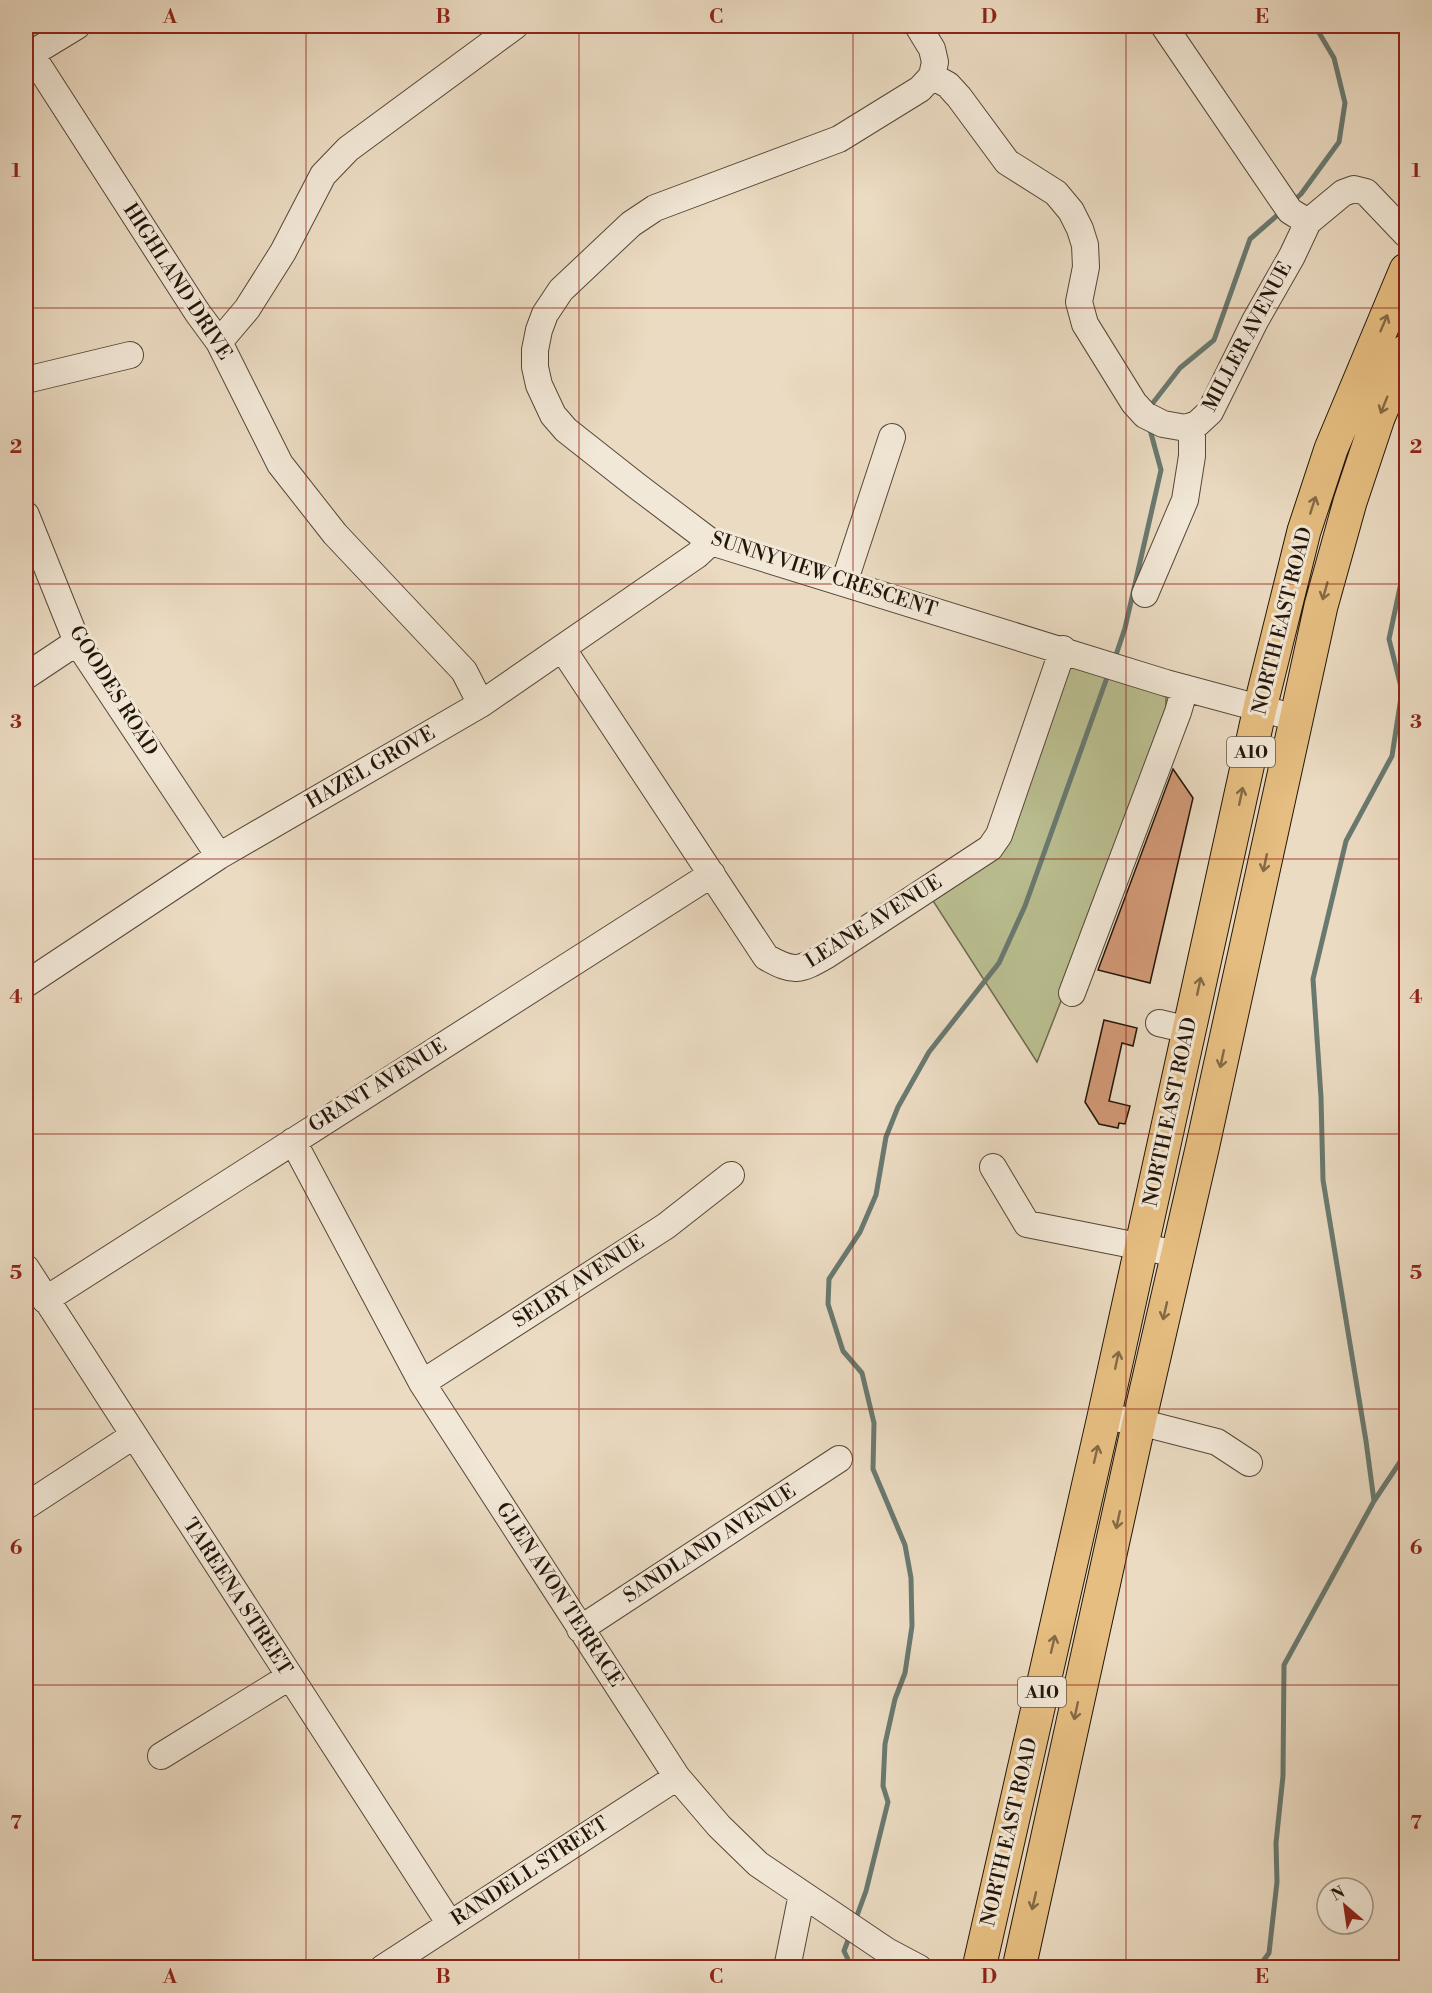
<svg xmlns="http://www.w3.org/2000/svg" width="1432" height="1993" font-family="'Libre Bodoni',serif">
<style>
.green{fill:#babf91;stroke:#6e6a4e;stroke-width:1.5}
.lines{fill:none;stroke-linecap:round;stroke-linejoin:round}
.stream{stroke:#697970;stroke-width:5}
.building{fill:#d19976;stroke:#23160a;stroke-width:1.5}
.minor-casing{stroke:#554738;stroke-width:28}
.major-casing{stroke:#23160a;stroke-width:35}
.minor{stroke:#f2e8d7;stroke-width:26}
.major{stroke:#e6be81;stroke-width:33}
.oneway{stroke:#846a46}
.grid{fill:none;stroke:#8f2418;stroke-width:1.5;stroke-opacity:0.55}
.labels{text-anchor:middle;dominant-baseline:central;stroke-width:6;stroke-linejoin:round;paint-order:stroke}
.shield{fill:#f2e8d7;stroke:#615548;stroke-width:1.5}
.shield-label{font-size:18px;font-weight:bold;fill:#23160a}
.street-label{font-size:20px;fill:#23160a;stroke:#f2e8d7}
.neatline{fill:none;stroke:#8f2418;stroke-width:2}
.grid-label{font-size:20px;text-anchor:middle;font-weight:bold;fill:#8f2418}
</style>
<rect width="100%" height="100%" fill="#ebdbc2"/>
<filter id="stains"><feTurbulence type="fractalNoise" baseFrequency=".00333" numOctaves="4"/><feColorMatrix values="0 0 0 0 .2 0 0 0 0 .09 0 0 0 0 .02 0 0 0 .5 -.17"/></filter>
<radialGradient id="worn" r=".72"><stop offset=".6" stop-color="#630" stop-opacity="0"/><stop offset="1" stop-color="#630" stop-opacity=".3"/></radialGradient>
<path class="green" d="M 1063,649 L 1166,683 L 1166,734 L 1037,1062 L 926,890 L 990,848 Z"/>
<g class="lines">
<path class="stream" d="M 1292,202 L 1301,194 L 1339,142 L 1345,103 L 1334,58 L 1315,26
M 1149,408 L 1180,368 L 1214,340 L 1250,239 L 1281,212
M 1114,661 L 1125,628 L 1161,470 L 1149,426
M 1374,1501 L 1366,1441 L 1323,1180 L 1321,1097 L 1313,979 L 1346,841 L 1392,756 L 1402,691 L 1389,639 L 1402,578 L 1406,574
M 855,1921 L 866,1891 L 888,1802 L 883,1786 L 885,1744 L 895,1699 L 905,1673 L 912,1626 L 911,1578 L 905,1545 L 873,1469 L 874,1423 L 862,1373 L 843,1351 L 828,1304 L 829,1279 L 860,1232 L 876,1195 L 886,1137 L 898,1107 L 929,1052 L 999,963 L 1025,906 L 1109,672
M 850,1935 L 844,1951 L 852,1968
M 1258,1968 L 1269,1953 L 1277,1882 L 1276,1843 L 1283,1776 L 1284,1665 L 1374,1501 L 1406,1453"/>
</g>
<path class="building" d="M 1173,769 L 1193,798 L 1150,983 L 1098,970 Z
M 1104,1020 L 1137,1028 L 1133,1046 L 1122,1043 L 1109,1101 L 1130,1106 L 1125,1124 L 1119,1123 L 1118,1128 L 1099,1124 L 1085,1102 Z"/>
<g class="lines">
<g class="minor-casing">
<path id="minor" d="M 918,26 L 932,49 L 935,62 L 932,76 L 920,89 L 839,139 L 655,208 L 631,224 L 561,290 L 545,314 L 539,330 L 535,350 L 535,367 L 539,385 L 553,415 L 566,430 L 637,486 L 711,542 L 1166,683 L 1296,718
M 1164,26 L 1290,211 L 1308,222
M 31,54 L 197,312 L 219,342 L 280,464 L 335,534 L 464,671 L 481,704
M 26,57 L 77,26
M 932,76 L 948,85 L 959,97 L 1007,162 L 1056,193 L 1071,211 L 1080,229 L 1085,245 L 1086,267 L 1079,302 L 1085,324 L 1134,403 L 1145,415 L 1163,424 L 1186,428 L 1197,424 L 1210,412 L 1255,321 L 1292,256 L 1308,222 L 1343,193 L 1354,189 L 1366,192 L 1406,234
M 219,342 L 247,309 L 283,252 L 323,175 L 348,149 L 515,26
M 26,380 L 130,355
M 26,515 L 77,642 L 219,856
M 844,583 L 892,437
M 1145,594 L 1185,500 L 1192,456 L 1192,426
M 562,648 L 766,957 C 794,973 799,971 827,955 L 990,848 L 999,835 L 1063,649
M 26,676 L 77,642
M 26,984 L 219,856 L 481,704 L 697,555 L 711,542
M 1072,993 L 1178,712 L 1185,688
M 1159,1023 L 1189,1030
M 293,1141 L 422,1383 L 677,1777 L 719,1826 L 758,1864 L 887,1951 L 919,1968
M 993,1167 L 1027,1224 L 1178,1254
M 26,1268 L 450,1924
M 45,1300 L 712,874
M 422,1383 L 666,1226 L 731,1175
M 1120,1419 L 1139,1422 L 1217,1442 L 1249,1463
M 26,1506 L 133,1436
M 580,1629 L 839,1459
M 161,1756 L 289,1677
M 383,1968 L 677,1777
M 787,1968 L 802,1894"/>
</g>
<g class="major-casing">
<path id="major" d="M 979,1968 L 1104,1417 L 1260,708 L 1304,531 L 1331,449 L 1406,270
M 1019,1968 L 1139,1422 L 1202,1149 L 1321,606 L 1350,502 L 1378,418 L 1406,351"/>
</g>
<use href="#minor" class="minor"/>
<use href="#major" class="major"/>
</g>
<defs><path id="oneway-shaft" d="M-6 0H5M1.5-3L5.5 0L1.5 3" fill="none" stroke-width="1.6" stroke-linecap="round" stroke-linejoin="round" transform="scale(1.5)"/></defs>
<g class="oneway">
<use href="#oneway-shaft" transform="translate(1384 323) rotate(-67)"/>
<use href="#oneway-shaft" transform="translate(1384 405) rotate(112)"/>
<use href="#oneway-shaft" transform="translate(1313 505) rotate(-72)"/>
<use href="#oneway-shaft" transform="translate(1325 591) rotate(106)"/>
<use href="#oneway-shaft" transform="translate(1241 796) rotate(-78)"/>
<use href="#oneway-shaft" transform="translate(1265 863) rotate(102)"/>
<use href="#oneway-shaft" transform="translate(1199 986) rotate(-78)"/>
<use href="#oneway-shaft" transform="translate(1222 1059) rotate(102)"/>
<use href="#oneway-shaft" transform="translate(1165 1311) rotate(103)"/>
<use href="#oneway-shaft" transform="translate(1117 1360) rotate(-78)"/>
<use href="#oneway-shaft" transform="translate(1096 1454) rotate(-77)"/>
<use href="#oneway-shaft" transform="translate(1118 1520) rotate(102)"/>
<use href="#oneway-shaft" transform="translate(1053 1644) rotate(-77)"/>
<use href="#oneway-shaft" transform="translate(1076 1711) rotate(102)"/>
<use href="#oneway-shaft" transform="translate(1034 1901) rotate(103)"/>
</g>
<path class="grid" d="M 306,26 L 306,1968M 579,26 L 579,1968M 853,26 L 853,1968M 1126,26 L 1126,1968M 26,308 L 1406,308M 26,584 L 1406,584M 26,859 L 1406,859M 26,1134 L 1406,1134M 26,1409 L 1406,1409M 26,1685 L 1406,1685"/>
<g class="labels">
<g class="shield">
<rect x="1227" y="737" width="48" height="30" rx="4.5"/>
<rect x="1018" y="1677" width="48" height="30" rx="4.5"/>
</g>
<g class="shield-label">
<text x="1251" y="752">A10</text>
<text x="1042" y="1692">A10</text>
</g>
<g class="street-label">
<text transform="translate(177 282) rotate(57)">HIGHLAND DRIVE</text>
<text transform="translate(1248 337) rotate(-62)">MILLER AVENUE</text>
<text transform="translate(824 575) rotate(18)">SUNNYVIEW CRESCENT</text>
<text transform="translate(1283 621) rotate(-76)">NORTH EAST ROAD</text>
<text transform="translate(113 691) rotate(58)">GOODES ROAD</text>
<text transform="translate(371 768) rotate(-30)">HAZEL GROVE</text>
<text transform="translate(874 922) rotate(-32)">LEANE AVENUE</text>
<text transform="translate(378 1086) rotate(-32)">GRANT AVENUE</text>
<text transform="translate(1171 1112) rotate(-78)">NORTH EAST ROAD</text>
<text transform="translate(579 1282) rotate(-33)">SELBY AVENUE</text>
<text transform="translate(710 1544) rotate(-33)">SANDLAND AVENUE</text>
<text transform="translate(559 1595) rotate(57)">GLEN AVON TERRACE</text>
<text transform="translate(237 1597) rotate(57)">TAREENA STREET</text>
<text transform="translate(1010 1832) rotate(-77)">NORTH EAST ROAD</text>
<text transform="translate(530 1872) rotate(-33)">RANDELL STREET</text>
</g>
</g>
<rect width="1432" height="1993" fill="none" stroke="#ebdbc2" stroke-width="66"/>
<g transform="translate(1345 1906) rotate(331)"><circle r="28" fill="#f2e8d7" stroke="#9f9485" stroke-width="1.5"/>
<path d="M0-4.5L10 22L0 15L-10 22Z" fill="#8f2418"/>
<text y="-9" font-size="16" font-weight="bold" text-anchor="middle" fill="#23160a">N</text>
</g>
<rect x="33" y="33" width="1366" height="1927" class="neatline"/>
<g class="grid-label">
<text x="170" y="23">A</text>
<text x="443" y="23">B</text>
<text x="716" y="23">C</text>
<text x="989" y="23">D</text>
<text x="1262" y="23">E</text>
<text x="16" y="177">1</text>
<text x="1416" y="177">1</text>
<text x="16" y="453">2</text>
<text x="1416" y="453">2</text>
<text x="16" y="728">3</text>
<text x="1416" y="728">3</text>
<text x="16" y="1003">4</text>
<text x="1416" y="1003">4</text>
<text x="16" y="1279">5</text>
<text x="1416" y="1279">5</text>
<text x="16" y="1554">6</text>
<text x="1416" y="1554">6</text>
<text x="16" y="1829">7</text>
<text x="1416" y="1829">7</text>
<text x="170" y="1983">A</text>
<text x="443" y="1983">B</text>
<text x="716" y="1983">C</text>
<text x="989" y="1983">D</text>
<text x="1262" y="1983">E</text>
</g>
<rect width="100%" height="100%" filter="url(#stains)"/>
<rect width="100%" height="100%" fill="url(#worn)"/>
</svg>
